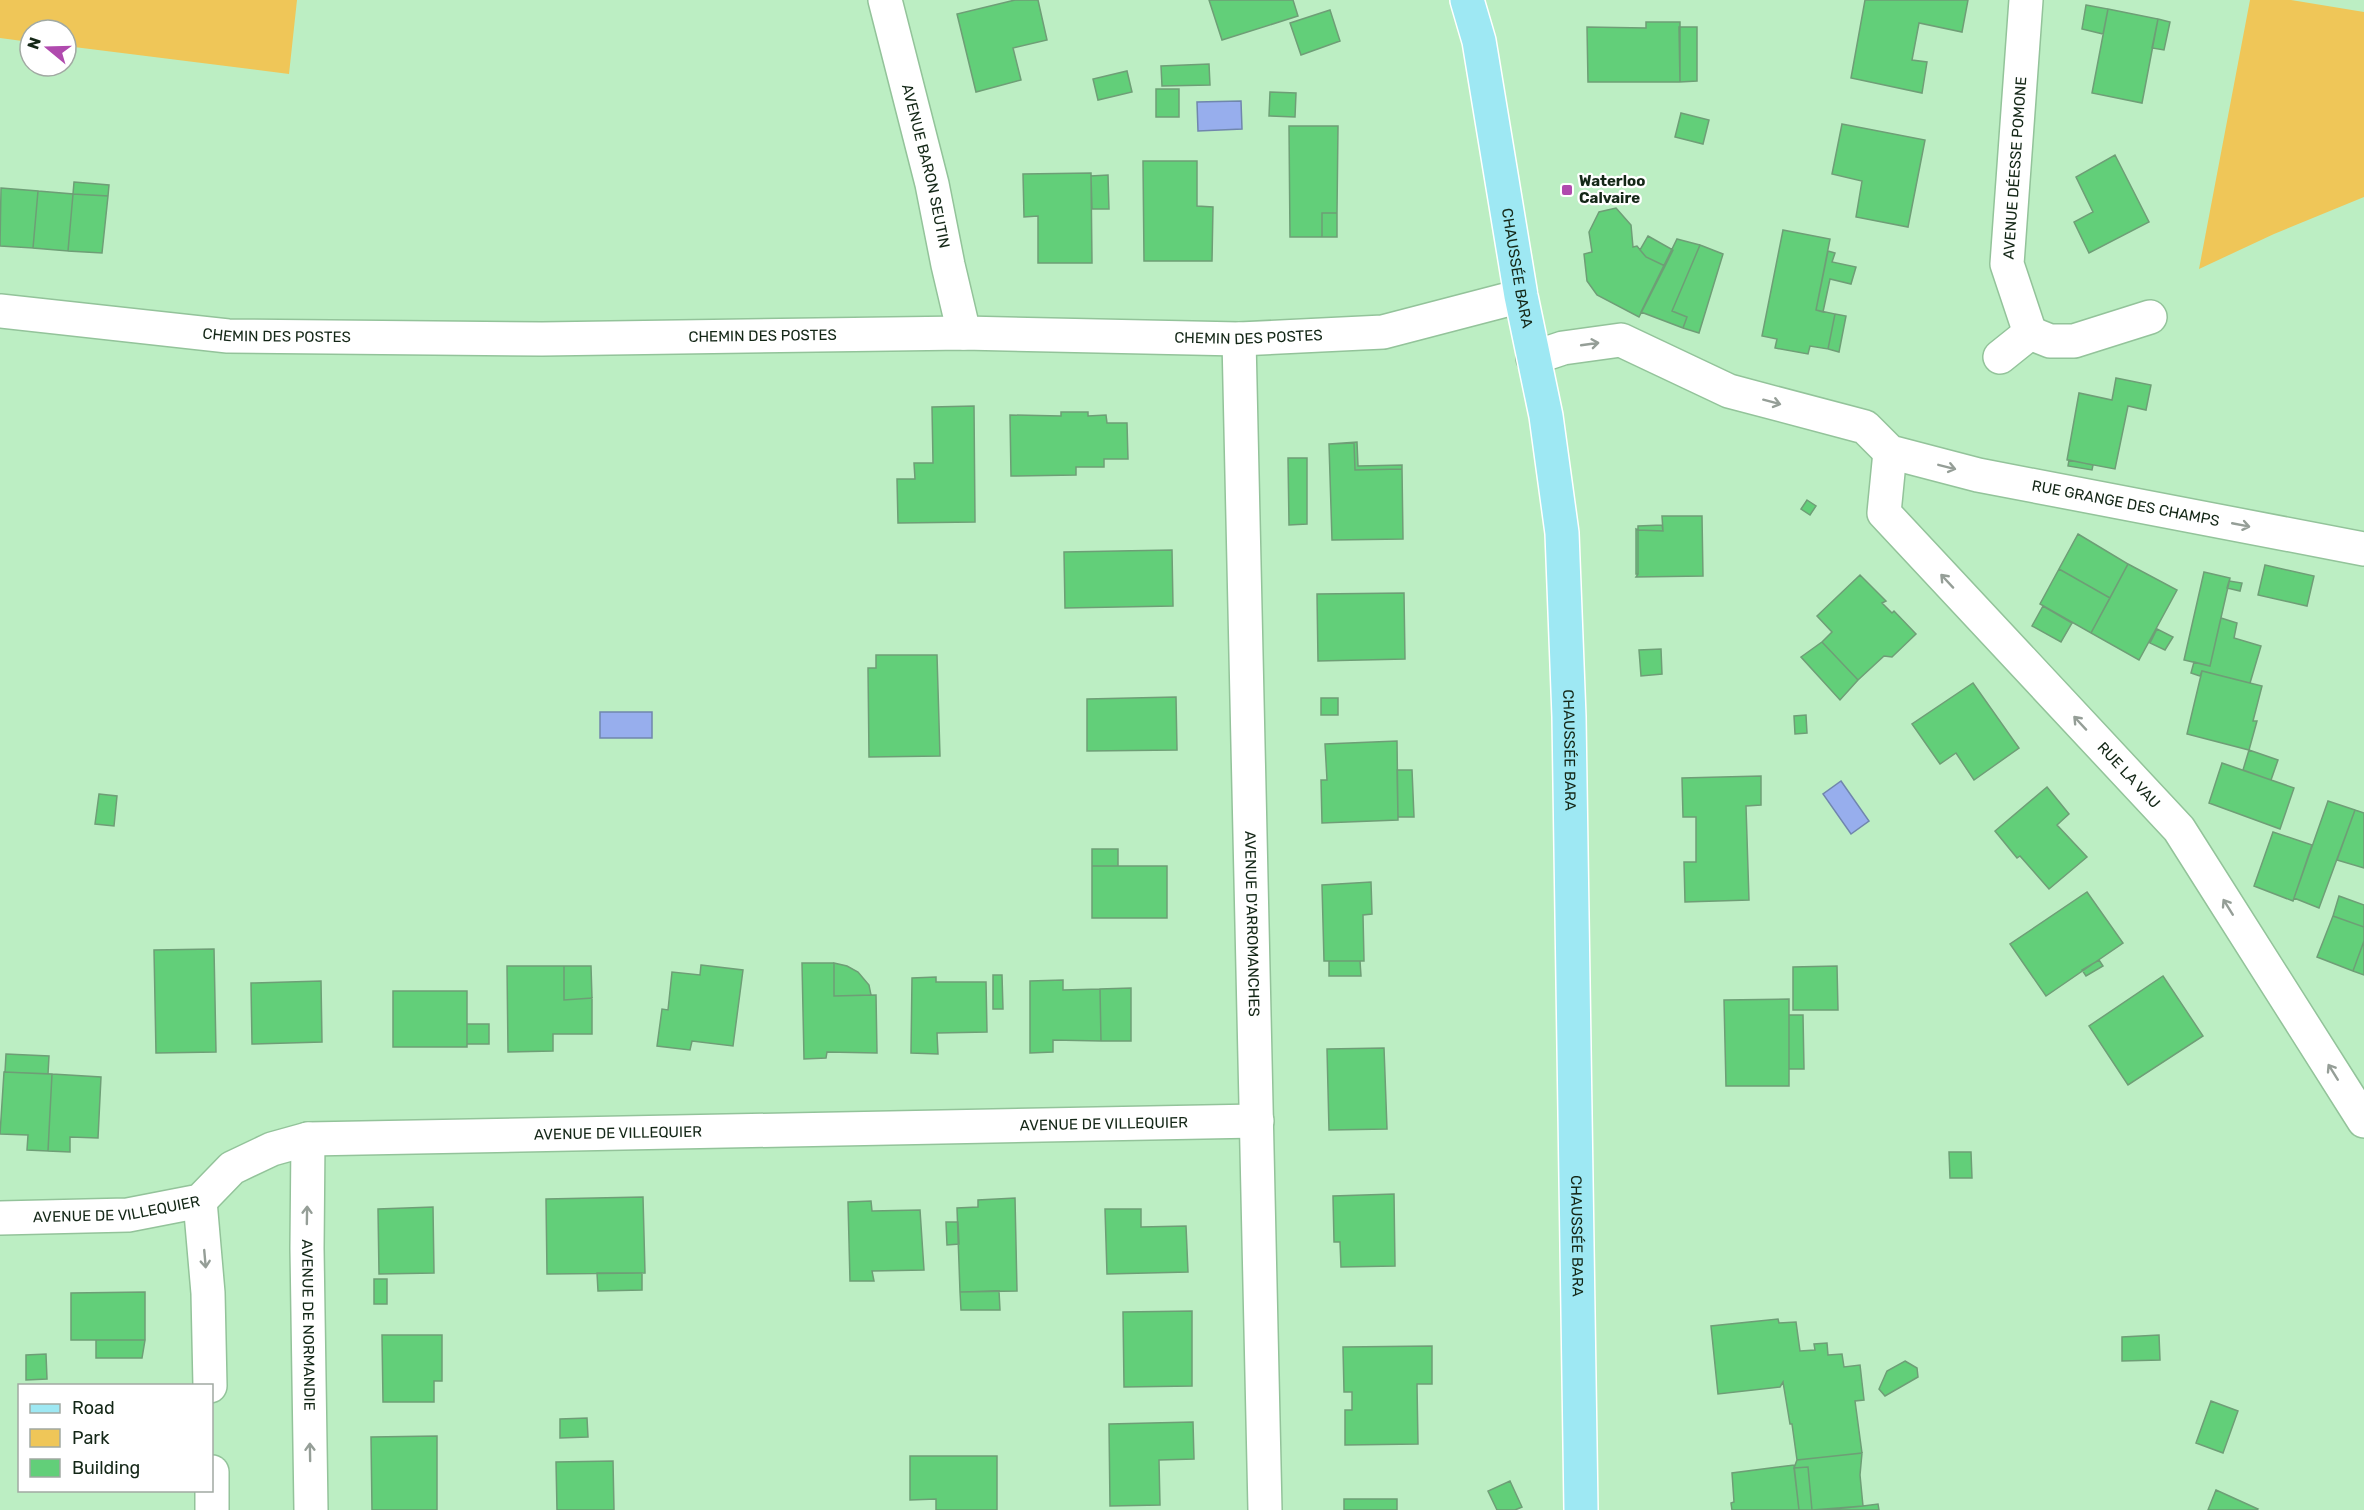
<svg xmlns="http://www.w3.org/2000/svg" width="2364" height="1510" font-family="Rubik,sans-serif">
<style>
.green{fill:#efc658}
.water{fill:#97aeed;stroke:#7086ad;stroke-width:1.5}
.building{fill:#62cf79;stroke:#6e9e76;stroke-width:1.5}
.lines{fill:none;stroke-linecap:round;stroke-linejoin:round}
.minor-casing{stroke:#93c39a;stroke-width:36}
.major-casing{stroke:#fff;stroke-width:36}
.minor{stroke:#fff;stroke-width:33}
.major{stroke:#9ee8f3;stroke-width:33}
.oneway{stroke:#959e97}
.poi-dot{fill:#b04aae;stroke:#fff;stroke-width:2}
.labels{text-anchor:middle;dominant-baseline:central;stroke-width:4.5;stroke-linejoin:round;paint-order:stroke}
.street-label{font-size:15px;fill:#142717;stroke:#fff}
.poi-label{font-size:15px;font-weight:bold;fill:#142717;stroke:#fff;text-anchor:start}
</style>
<rect width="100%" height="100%" fill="#bceec3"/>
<path class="green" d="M 0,0 L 297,0 L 289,74 L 66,46 L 66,30 L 30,30 L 30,42 L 0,38 Z
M 2250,0 L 2291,0 L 2364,12 L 2364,197 L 2274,234 L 2199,269 Z"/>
<path class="water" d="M 1241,101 L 1242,129 L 1198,131 L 1197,102 Z
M 600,712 L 652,712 L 652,738 L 600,738 Z
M 1841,781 L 1869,821 L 1851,834 L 1823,794 Z"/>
<path class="building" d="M 1015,0 L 1038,0 L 1047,40 L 1013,48 L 1021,80 L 976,92 L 957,14 Z
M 1209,0 L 1293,0 L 1298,16 L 1222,40 Z
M 1865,0 L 1968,0 L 1962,32 L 1919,23 L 1912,60 L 1927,62 L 1922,93 L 1851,78 Z
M 2086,5 L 2108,9 L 2103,34 L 2082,29 Z
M 2108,9 L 2158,19 L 2142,103 L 2092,93 Z
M 1330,10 L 1340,41 L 1301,55 L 1290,23 Z
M 2158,19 L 2170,22 L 2164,50 L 2152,48 Z
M 1646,22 L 1680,22 L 1680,82 L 1588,82 L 1587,27 L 1646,28 Z
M 1679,27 L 1697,27 L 1697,81 L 1680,82 Z
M 1209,64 L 1210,85 L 1162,86 L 1161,66 Z
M 1127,71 L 1132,92 L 1098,100 L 1093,79 Z
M 1156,89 L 1179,89 L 1179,117 L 1156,117 Z
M 1270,92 L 1296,93 L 1295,117 L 1269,116 Z
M 1681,113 L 1709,120 L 1703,144 L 1675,137 Z
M 1842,124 L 1925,140 L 1908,227 L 1856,217 L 1862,181 L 1832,174 Z
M 1289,126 L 1338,126 L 1337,213 L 1322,213 L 1322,236 L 1321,237 L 1290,237 Z
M 2115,155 L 2149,222 L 2089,253 L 2074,222 L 2093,212 L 2076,177 Z
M 1143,161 L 1197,161 L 1197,206 L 1213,207 L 1212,261 L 1144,261 Z
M 1091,173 L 1092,263 L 1038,263 L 1038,216 L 1024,217 L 1023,174 Z
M 1108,175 L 1109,209 L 1092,209 L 1091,176 Z
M 74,182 L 109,185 L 108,196 L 73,194 Z
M 1,188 L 38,191 L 33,248 L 0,246 Z
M 38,191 L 73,194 L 68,251 L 33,248 Z
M 73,194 L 108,196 L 102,253 L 68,251 Z
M 1616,208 L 1631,225 L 1633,247 L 1637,246 L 1646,257 L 1665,266 L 1639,317 L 1597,295 L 1587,281 L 1584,254 L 1592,252 L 1589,232 L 1599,212 Z
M 1322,213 L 1337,213 L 1337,237 L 1321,237 L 1322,236 Z
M 1783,230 L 1830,239 L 1816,310 L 1835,314 L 1828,349 L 1810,346 L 1808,354 L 1775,348 L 1777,339 L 1762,336 Z
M 1648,236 L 1673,250 L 1665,266 L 1646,257 L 1640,250 Z
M 1677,239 L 1700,245 L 1672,311 L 1687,317 L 1683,328 L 1641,312 Z
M 1700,245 L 1723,254 L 1699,333 L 1683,328 L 1687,317 L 1672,311 Z
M 1828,251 L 1835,253 L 1832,262 L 1856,267 L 1851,284 L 1830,279 L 1823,312 L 1816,310 Z
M 1835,314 L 1846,316 L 1839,352 L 1828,349 Z
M 2116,378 L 2151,385 L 2146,410 L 2128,406 L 2115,469 L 2067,460 L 2079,393 L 2112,400 Z
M 974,406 L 975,522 L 898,523 L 897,479 L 915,479 L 914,463 L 933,463 L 932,407 Z
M 1061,412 L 1088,412 L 1088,416 L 1106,415 L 1107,423 L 1127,423 L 1128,459 L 1104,459 L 1104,467 L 1076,467 L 1076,475 L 1011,476 L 1010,415 L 1061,416 Z
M 1357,442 L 1358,466 L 1402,465 L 1402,469 L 1355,470 L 1354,443 L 1329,444 Z
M 1354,443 L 1355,470 L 1402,469 L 1403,539 L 1332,540 L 1329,444 Z
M 1288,458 L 1307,458 L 1307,524 L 1289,525 Z
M 2069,460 L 2093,465 L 2092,470 L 2068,466 Z
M 1807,500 L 1816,506 L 1810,515 L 1801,509 Z
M 1662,516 L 1702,516 L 1703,576 L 1636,577 L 1638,574 L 1638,530 L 1663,531 Z
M 1662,525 L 1663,531 L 1638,530 L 1638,526 Z
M 1636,529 L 1638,530 L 1638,574 L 1636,574 Z
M 2078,534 L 2128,564 L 2110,598 L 2059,569 Z
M 1172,550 L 1173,606 L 1065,608 L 1064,552 Z
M 2128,564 L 2177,590 L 2139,660 L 2091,633 Z
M 2265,565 L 2314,576 L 2307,606 L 2258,595 Z
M 2059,569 L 2110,598 L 2091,633 L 2040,604 Z
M 2204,572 L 2230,578 L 2210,666 L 2184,660 Z
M 1860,575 L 1886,601 L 1882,603 L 1892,613 L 1894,611 L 1916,634 L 1892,657 L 1884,656 L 1858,680 L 1822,642 L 1832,632 L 1817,616 Z
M 2229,581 L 2242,583 L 2240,591 L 2227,588 Z
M 1404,593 L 1405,659 L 1318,661 L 1317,594 Z
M 2043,606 L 2072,623 L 2061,642 L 2032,626 Z
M 2221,618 L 2237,623 L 2234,638 L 2261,646 L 2250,683 L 2202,671 L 2200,676 L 2191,673 L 2194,662 L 2210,666 Z
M 2157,629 L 2173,637 L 2165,650 L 2150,643 Z
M 1822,642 L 1858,680 L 1840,700 L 1801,657 Z
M 1661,649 L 1662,674 L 1641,676 L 1639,650 Z
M 876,655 L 937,655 L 940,756 L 869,757 L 868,668 L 876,668 Z
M 2202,671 L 2262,686 L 2253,721 L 2257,721 L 2249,750 L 2187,734 Z
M 1973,683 L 2019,748 L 1974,780 L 1956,753 L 1940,764 L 1912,724 Z
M 1176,697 L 1177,750 L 1087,751 L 1087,699 Z
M 1321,698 L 1338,698 L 1338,715 L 1321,715 Z
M 1806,715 L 1807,733 L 1795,734 L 1794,716 Z
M 1397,741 L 1398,820 L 1322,823 L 1321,780 L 1327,780 L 1325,744 Z
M 2249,750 L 2278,760 L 2271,780 L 2243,770 Z
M 2222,763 L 2294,788 L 2280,829 L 2209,803 Z
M 1397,770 L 1412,770 L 1414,817 L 1398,817 Z
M 1761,776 L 1761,805 L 1746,806 L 1749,900 L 1685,902 L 1684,862 L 1696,862 L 1696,817 L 1683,817 L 1682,778 Z
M 2047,787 L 2069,814 L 2057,825 L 2087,857 L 2049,889 L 2020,856 L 2017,858 L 1995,831 Z
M 99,794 L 117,796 L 114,826 L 95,824 Z
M 2328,801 L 2355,810 L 2319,908 L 2294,898 Z
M 2355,810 L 2364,813 L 2364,868 L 2337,860 Z
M 2273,832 L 2312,845 L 2293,901 L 2254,886 Z
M 1092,849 L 1118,849 L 1118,866 L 1092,866 Z
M 1092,866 L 1167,866 L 1167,918 L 1092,918 Z
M 1371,882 L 1372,914 L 1363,915 L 1364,961 L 1324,961 L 1322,885 Z
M 2087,892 L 2123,943 L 2046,996 L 2010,944 Z
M 2339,896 L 2364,905 L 2364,927 L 2333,916 Z
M 2333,916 L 2364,927 L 2364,941 L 2353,971 L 2317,957 Z
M 2364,941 L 2364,975 L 2353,971 Z
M 214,949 L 216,1052 L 156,1053 L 154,950 Z
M 2099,960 L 2103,966 L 2086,976 L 2082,970 Z
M 1329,961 L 1360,961 L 1361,976 L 1329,976 Z
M 802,963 L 834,963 L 834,996 L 876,995 L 877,1053 L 827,1052 L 826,1058 L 804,1059 Z
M 834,963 L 847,966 L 858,972 L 869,985 L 871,995 L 834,996 Z
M 701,965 L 743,970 L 733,1046 L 692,1041 L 690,1050 L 657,1046 L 662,1009 L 668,1010 L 672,972 L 700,975 Z
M 507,966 L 564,966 L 564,1000 L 592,998 L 592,1034 L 553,1034 L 553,1051 L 508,1052 Z
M 564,966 L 591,966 L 592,998 L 564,1000 Z
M 1837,966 L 1838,1010 L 1793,1010 L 1793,967 Z
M 993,975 L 1002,975 L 1003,1009 L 993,1009 Z
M 2163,976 L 2203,1036 L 2128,1085 L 2089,1026 Z
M 936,977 L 936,982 L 986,982 L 987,1032 L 937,1033 L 938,1054 L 911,1053 L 912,978 Z
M 1063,980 L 1063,990 L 1100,989 L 1101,1041 L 1053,1040 L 1053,1052 L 1030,1053 L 1030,981 Z
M 321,981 L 322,1042 L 252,1044 L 251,983 Z
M 1131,988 L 1131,1041 L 1101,1041 L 1100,989 Z
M 393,991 L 467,991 L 467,1047 L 393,1047 Z
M 1789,999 L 1789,1086 L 1726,1086 L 1724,1000 Z
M 1789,1015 L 1803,1015 L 1804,1069 L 1789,1069 Z
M 467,1024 L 489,1024 L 489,1044 L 467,1044 Z
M 1384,1048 L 1387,1129 L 1329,1130 L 1327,1049 Z
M 6,1054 L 49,1056 L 48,1074 L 5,1072 Z
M 4,1072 L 52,1074 L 48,1151 L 27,1150 L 28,1135 L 0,1134 Z
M 52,1074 L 101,1077 L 98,1138 L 70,1137 L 70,1152 L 48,1151 Z
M 1949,1152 L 1971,1152 L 1972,1178 L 1950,1178 Z
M 1394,1194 L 1395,1266 L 1341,1267 L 1340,1242 L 1334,1242 L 1333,1196 Z
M 643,1197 L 645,1273 L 547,1274 L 546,1199 Z
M 1015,1198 L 1017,1291 L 960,1292 L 957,1208 L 978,1207 L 978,1200 Z
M 871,1201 L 872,1211 L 920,1210 L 924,1270 L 872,1271 L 874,1281 L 850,1281 L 848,1202 Z
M 433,1207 L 434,1273 L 379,1274 L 378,1209 Z
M 1105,1209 L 1141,1209 L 1141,1227 L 1186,1226 L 1188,1272 L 1107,1274 Z
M 946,1222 L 958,1222 L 959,1244 L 947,1245 Z
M 597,1273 L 642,1273 L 642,1290 L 598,1291 Z
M 374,1279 L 387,1279 L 387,1304 L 374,1304 Z
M 999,1291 L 1000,1310 L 961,1310 L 960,1292 Z
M 145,1292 L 145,1340 L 71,1340 L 71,1293 Z
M 1192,1311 L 1192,1386 L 1124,1387 L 1123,1312 Z
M 1778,1319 L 1779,1323 L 1796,1322 L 1800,1351 L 1815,1350 L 1814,1344 L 1827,1343 L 1828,1355 L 1842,1354 L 1844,1367 L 1860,1365 L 1864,1400 L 1855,1401 L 1862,1453 L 1797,1460 L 1792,1424 L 1790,1424 L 1783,1382 L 1780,1387 L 1718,1394 L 1711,1326 Z
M 382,1335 L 442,1335 L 442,1381 L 434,1381 L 434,1402 L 383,1402 Z
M 2159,1335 L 2160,1360 L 2122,1361 L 2122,1337 Z
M 96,1340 L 145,1340 L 142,1358 L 96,1358 Z
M 1432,1346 L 1432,1384 L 1417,1384 L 1418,1444 L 1345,1445 L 1345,1410 L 1352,1410 L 1352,1392 L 1344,1392 L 1343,1347 Z
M 46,1354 L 47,1379 L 26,1380 L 26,1355 Z
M 1905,1361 L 1917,1368 L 1918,1377 L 1885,1396 L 1879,1389 L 1887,1371 Z
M 2211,1401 L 2238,1411 L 2223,1453 L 2196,1443 Z
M 587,1418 L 588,1437 L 560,1438 L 560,1419 Z
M 1193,1422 L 1194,1459 L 1159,1460 L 1160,1505 L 1110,1506 L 1109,1424 Z
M 437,1436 L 437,1510 L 372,1510 L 371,1437 Z
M 1862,1453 L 1860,1475 L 1863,1506 L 1812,1510 L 1808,1467 L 1794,1468 L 1797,1460 Z
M 910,1456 L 997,1456 L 997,1510 L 936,1510 L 936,1499 L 910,1500 Z
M 613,1461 L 614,1510 L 557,1510 L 556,1462 Z
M 1794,1465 L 1799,1510 L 1732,1510 L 1731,1503 L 1734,1502 L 1732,1473 Z
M 1808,1467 L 1812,1510 L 1799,1510 L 1794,1468 Z
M 1510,1481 L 1522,1507 L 1515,1510 L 1497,1510 L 1488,1491 Z
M 2216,1490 L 2258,1509 L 2257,1510 L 2208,1510 Z
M 1344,1499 L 1397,1499 L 1397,1510 L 1344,1510 Z
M 1878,1504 L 1879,1510 L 1825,1510 L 1863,1506 Z"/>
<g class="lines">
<g class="minor-casing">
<g id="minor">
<path id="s1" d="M 885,0 L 932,184 L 948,265 L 964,333"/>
<path d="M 2026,0 L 2007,264 L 2030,333"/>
<path id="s2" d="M 0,311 L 228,336 L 542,339 L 964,333 L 1239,339 L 1383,332 L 1521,296"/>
<path d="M 2030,333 L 2050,341 L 2074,341 L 2150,317"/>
<path id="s3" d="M 1239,339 L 1265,1510"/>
<path d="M 2000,357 L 2030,333"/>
<path id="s4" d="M 1533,358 L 1563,348 L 1621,340 L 1729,391 L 1865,427 L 1890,452 L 1978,475 L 2364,549"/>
<path id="s5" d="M 1890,452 L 1884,513 L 2179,829 L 2364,1121"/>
<path id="s6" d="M 308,1139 L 307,1248 L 311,1510"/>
<path d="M 200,1201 L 208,1293 L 210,1386"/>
<path id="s7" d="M 0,1218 L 128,1215 L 200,1201 L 232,1168 L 272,1149 L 308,1139 L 1257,1121"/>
<path d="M 212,1472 L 212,1510"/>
</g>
</g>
<g class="major-casing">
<g id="major">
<path id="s8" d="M 1467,0 L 1479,41 L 1521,296 L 1546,416 L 1562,533 L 1569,717 L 1581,1510"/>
</g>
</g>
<use href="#minor" class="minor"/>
<use href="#major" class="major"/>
</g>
<defs><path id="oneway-shaft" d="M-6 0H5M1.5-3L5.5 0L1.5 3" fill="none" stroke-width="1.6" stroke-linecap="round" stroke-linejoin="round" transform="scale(1.5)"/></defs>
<g class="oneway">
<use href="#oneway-shaft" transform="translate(1590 344) rotate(-8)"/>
<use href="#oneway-shaft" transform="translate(1772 402) rotate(15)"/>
<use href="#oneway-shaft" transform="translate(1947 467) rotate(14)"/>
<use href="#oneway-shaft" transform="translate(2241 525) rotate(11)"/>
<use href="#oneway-shaft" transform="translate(1947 581) rotate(-133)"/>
<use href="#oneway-shaft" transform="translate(2080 723) rotate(-133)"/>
<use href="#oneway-shaft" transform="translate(2228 907) rotate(-122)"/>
<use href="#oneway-shaft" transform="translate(2333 1072) rotate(-122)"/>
<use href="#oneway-shaft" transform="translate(307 1215) rotate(-89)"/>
<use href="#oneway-shaft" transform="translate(205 1259) rotate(85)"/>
<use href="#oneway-shaft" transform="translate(310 1452) rotate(-91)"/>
</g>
<rect class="poi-dot" x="1561" y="184" width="12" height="12" rx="3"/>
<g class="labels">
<g class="street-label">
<text stroke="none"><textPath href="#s1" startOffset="171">AVENUE BARON SEUTIN</textPath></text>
<text transform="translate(2015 168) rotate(-86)">AVENUE DÉESSE POMONE</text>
<text stroke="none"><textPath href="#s8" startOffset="273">CHAUSSÉE BARA</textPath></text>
<text stroke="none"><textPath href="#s2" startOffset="278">CHEMIN DES POSTES</textPath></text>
<text stroke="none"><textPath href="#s2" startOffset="1250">CHEMIN DES POSTES</textPath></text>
<text stroke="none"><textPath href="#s2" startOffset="764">CHEMIN DES POSTES</textPath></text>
<text stroke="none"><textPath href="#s4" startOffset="627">RUE GRANGE DES CHAMPS</textPath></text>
<text stroke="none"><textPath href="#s8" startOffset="759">CHAUSSÉE BARA</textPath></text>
<text stroke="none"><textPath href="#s5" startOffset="420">RUE LA VAU</textPath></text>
<text stroke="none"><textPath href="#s3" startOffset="585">AVENUE D'ARROMANCHES</textPath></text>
<text stroke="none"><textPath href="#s7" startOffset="1125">AVENUE DE VILLEQUIER</textPath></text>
<text stroke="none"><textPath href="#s7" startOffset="639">AVENUE DE VILLEQUIER</textPath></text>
<text stroke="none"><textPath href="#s7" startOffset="117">AVENUE DE VILLEQUIER</textPath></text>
<text stroke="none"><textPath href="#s8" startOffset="1245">CHAUSSÉE BARA</textPath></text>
<text stroke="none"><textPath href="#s6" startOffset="186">AVENUE DE NORMANDIE</textPath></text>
</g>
<g class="poi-label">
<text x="1579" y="181">Waterloo<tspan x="1579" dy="17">Calvaire</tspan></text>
</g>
</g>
<rect x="18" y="1384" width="195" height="108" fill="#ffffff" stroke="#a1a9a2" stroke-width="1.5"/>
<rect x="30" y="1404" width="30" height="9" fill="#9ee8f3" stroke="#a1a9a2" stroke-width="1.5"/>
<text x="72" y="1414" font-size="18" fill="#142717">Road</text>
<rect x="30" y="1429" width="30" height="18" fill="#efc658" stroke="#a1a9a2" stroke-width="1.5"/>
<text x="72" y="1444" font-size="18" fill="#142717">Park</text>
<rect x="30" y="1459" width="30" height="18" fill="#62cf79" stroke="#a1a9a2" stroke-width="1.5"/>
<text x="72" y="1474" font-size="18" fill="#142717">Building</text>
<g transform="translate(48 48) rotate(289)"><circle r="28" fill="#ffffff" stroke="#a1a9a2" stroke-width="1.5"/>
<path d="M0-4.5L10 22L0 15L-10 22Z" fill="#b04aae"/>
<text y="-9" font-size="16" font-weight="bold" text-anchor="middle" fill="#142717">N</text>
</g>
</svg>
